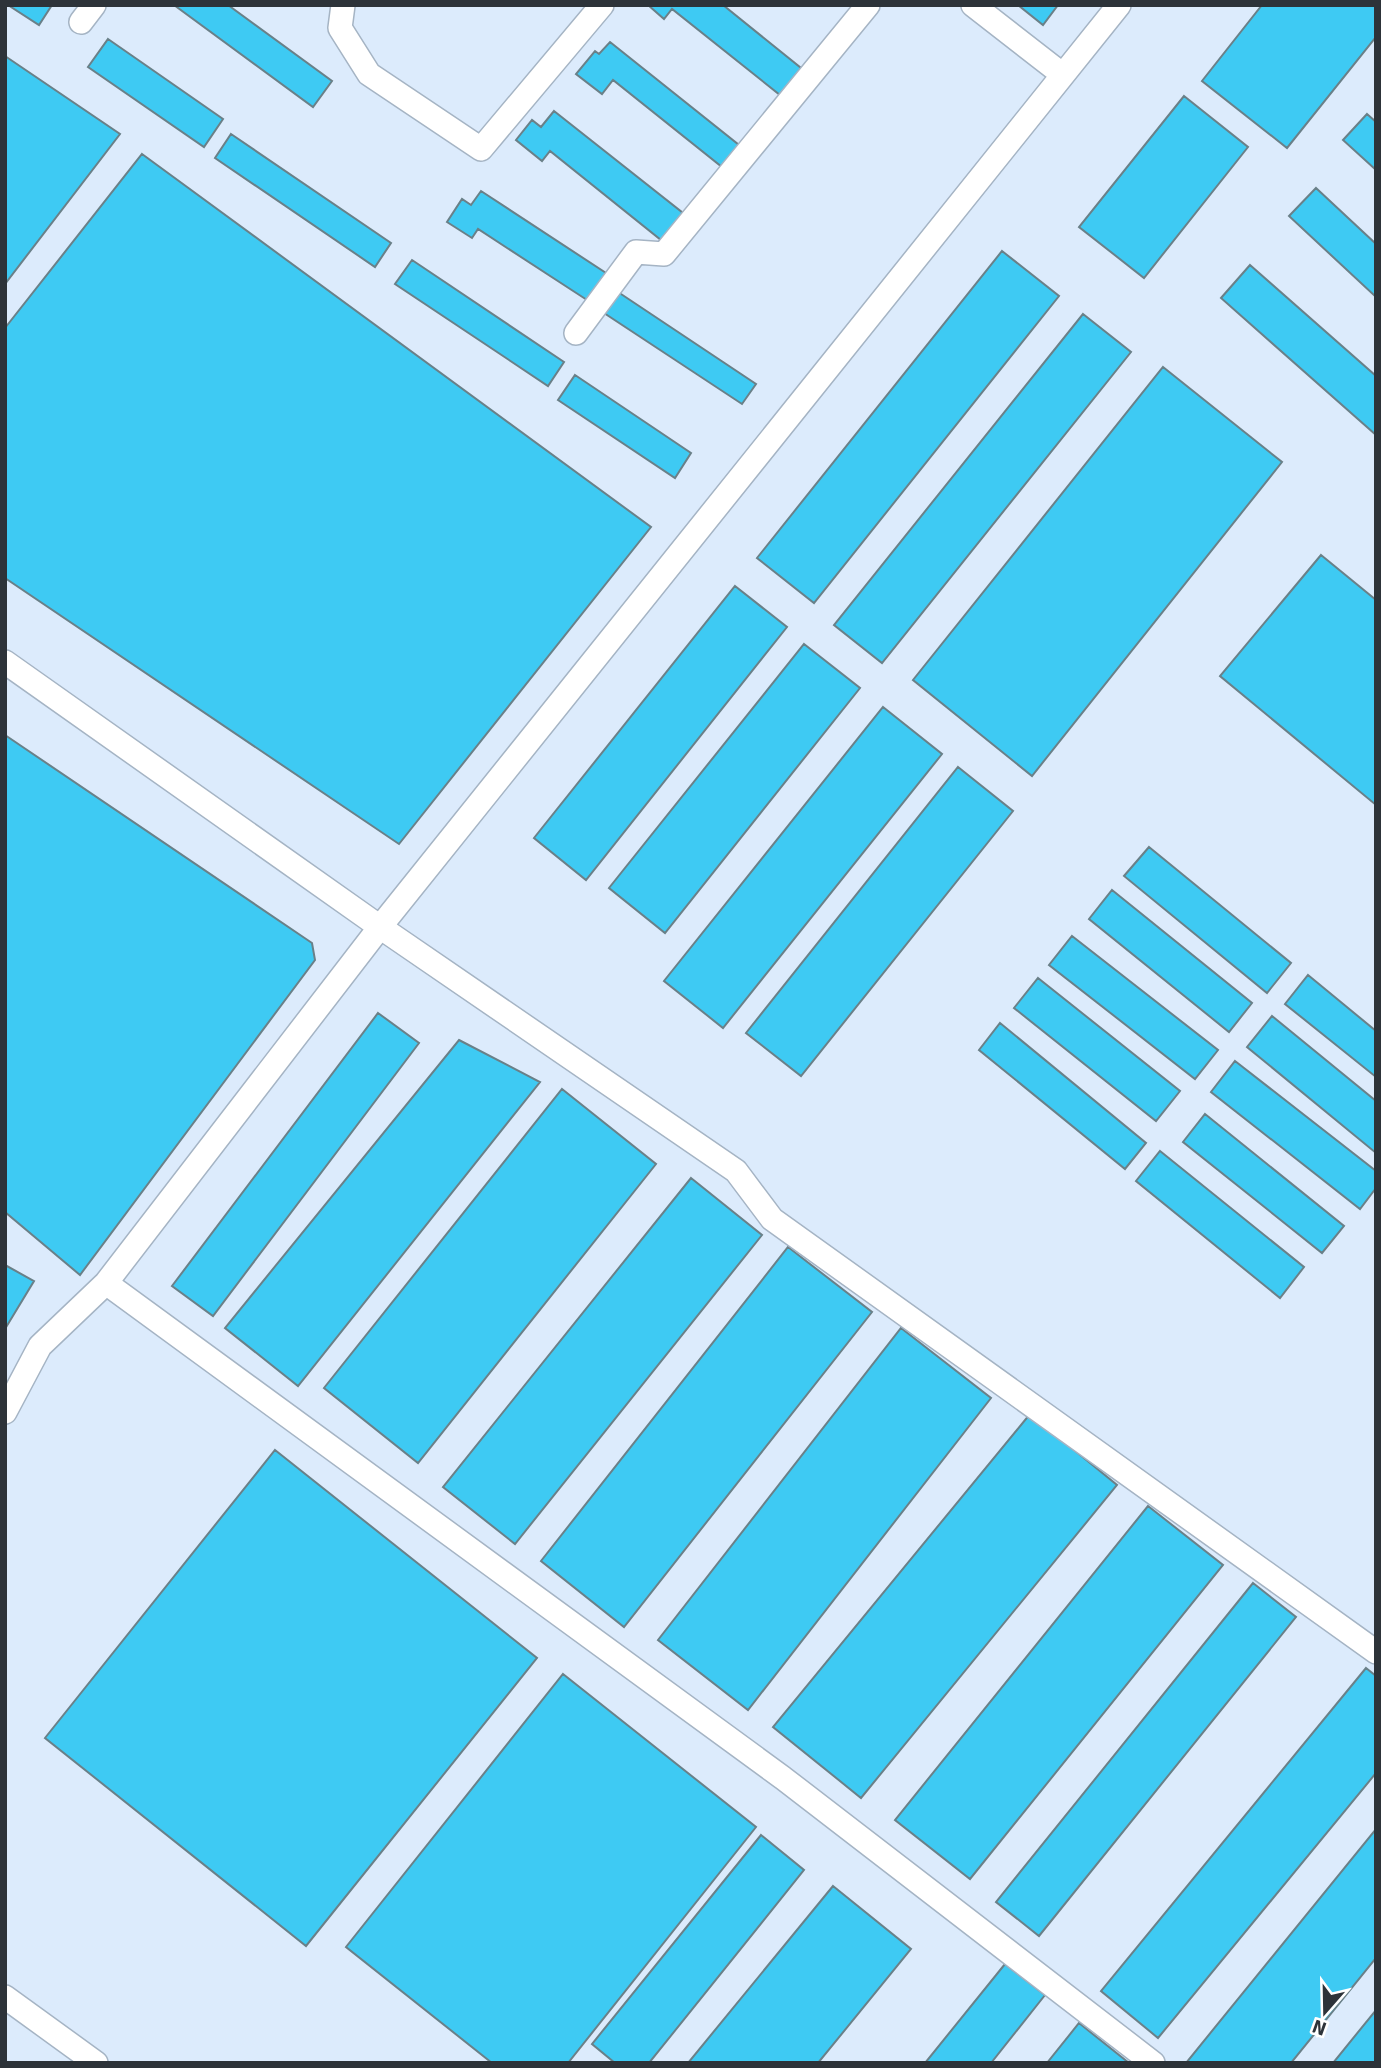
<svg xmlns="http://www.w3.org/2000/svg" width="1381" height="2068" font-family="Signika,sans-serif">
<style>
.building{fill:#3ecaf3;stroke:#6a8088;stroke-width:2}
.lines{fill:none;stroke-linecap:round;stroke-linejoin:round}
.minor-casing{stroke:#a5b4c4;stroke-width:26}
.minor{stroke:#fff;stroke-width:23}
</style>
<rect width="100%" height="100%" fill="#dcebfc"/>
<path class="building" d="M 8,5 L 52,5 L 39,25 Z
M 174,5 L 228,5 L 332,81 L 313,107 Z
M 648,5 L 723,5 L 801,68 L 780,95 L 672,9 L 664,19 Z
M 1018,5 L 1058,5 L 1043,25 Z
M 1262,5 L 1376,5 L 1376,37 L 1287,148 L 1202,81 Z
M 108,39 L 223,119 L 204,147 L 88,67 Z
M 610,42 L 739,145 L 722,167 L 613,80 L 602,94 L 576,74 L 595,51 L 599,54 Z
M 5,56 L 120,134 L 5,284 Z
M 1184,96 L 1248,147 L 1144,278 L 1079,227 Z
M 554,111 L 683,213 L 661,240 L 550,151 L 542,161 L 516,140 L 532,120 L 541,127 Z
M 1367,114 L 1376,122 L 1376,170 L 1343,140 Z
M 231,134 L 391,243 L 375,267 L 215,158 Z
M 142,154 L 651,527 L 399,844 L 5,578 L 5,328 Z
M 1316,188 L 1376,244 L 1376,297 L 1289,216 Z
M 481,191 L 606,273 L 587,300 L 478,229 L 472,238 L 447,222 L 462,199 L 471,205 Z
M 1002,251 L 1059,296 L 814,603 L 757,558 Z
M 412,260 L 564,362 L 548,386 L 395,284 Z
M 1250,265 L 1376,376 L 1376,435 L 1221,298 Z
M 618,292 L 756,384 L 742,404 L 604,313 Z
M 1083,314 L 1131,352 L 882,663 L 834,625 Z
M 1163,367 L 1282,462 L 1032,776 L 913,680 Z
M 575,375 L 691,453 L 675,478 L 558,400 Z
M 1321,555 L 1376,600 L 1376,805 L 1220,676 Z
M 735,586 L 787,627 L 586,880 L 534,838 Z
M 804,644 L 860,688 L 665,933 L 609,888 Z
M 883,707 L 942,754 L 723,1028 L 664,981 Z
M 5,735 L 312,943 L 315,960 L 80,1275 L 5,1212 Z
M 958,767 L 1013,811 L 801,1076 L 746,1033 Z
M 1149,847 L 1291,963 L 1267,993 L 1124,876 Z
M 1112,890 L 1252,1003 L 1229,1032 L 1089,919 Z
M 1072,936 L 1218,1050 L 1195,1079 L 1049,965 Z
M 1308,975 L 1376,1031 L 1376,1077 L 1285,1004 Z
M 1038,978 L 1180,1091 L 1156,1121 L 1014,1008 Z
M 378,1013 L 419,1043 L 213,1316 L 172,1286 Z
M 1272,1016 L 1376,1101 L 1376,1153 L 1247,1047 Z
M 1000,1023 L 1146,1143 L 1125,1169 L 979,1050 Z
M 459,1040 L 540,1082 L 298,1386 L 225,1328 Z
M 1235,1061 L 1376,1171 L 1376,1188 L 1360,1209 L 1211,1092 Z
M 562,1089 L 656,1164 L 418,1463 L 324,1388 Z
M 1205,1114 L 1344,1226 L 1322,1253 L 1183,1142 Z
M 1160,1151 L 1304,1267 L 1280,1298 L 1136,1181 Z
M 691,1178 L 762,1235 L 515,1544 L 443,1487 Z
M 788,1247 L 872,1312 L 624,1627 L 541,1561 Z
M 5,1265 L 34,1281 L 5,1329 Z
M 901,1328 L 991,1398 L 748,1710 L 658,1640 Z
M 1030,1414 L 1117,1485 L 861,1798 L 773,1727 Z
M 275,1450 L 537,1658 L 306,1946 L 45,1738 Z
M 1148,1506 L 1223,1565 L 970,1879 L 895,1820 Z
M 1253,1583 L 1296,1617 L 1039,1936 L 996,1902 Z
M 1366,1668 L 1376,1676 L 1376,1773 L 1158,2038 L 1101,1991 Z
M 563,1674 L 756,1827 L 568,2063 L 492,2063 L 346,1947 Z
M 1376,1829 L 1376,1958 L 1291,2063 L 1186,2063 Z
M 761,1835 L 804,1870 L 649,2063 L 615,2063 L 592,2044 Z
M 833,1886 L 911,1949 L 818,2063 L 688,2063 Z
M 1005,1964 L 1045,1995 L 991,2063 L 925,2063 Z
M 1376,2010 L 1376,2063 L 1333,2063 Z
M 1079,2023 L 1129,2063 L 1047,2063 Z"/>
<g class="lines">
<g class="minor-casing">
<path id="minor" d="M 343,5 L 340,28 L 369,74 L 481,149 L 602,5
M 973,5 L 1063,75
M 81,22 L 94,5
M 576,333 L 636,252 L 664,254 L 868,5
M 5,662 L 380,927 L 736,1171 L 772,1219 L 1376,1652
M 106,1283 L 783,1778 L 1153,2063
M 5,1412 L 40,1346 L 106,1283 L 380,927 L 1119,5
M 5,1997 L 96,2063"/>
</g>
<use href="#minor" class="minor"/>
</g>
<rect width="1381" height="2068" fill="none" stroke="#2d3339" stroke-width="14"/>
<g transform="translate(1325 2012) rotate(200)" stroke="#ffffff" stroke-width="5" paint-order="stroke">
<path d="M0-5L12 26L0 18L-12 26Z" fill="#2d3339"/>
<text y="-10" font-size="19" font-weight="bold" text-anchor="middle" fill="#2d3339">N</text>
</g>
</svg>
